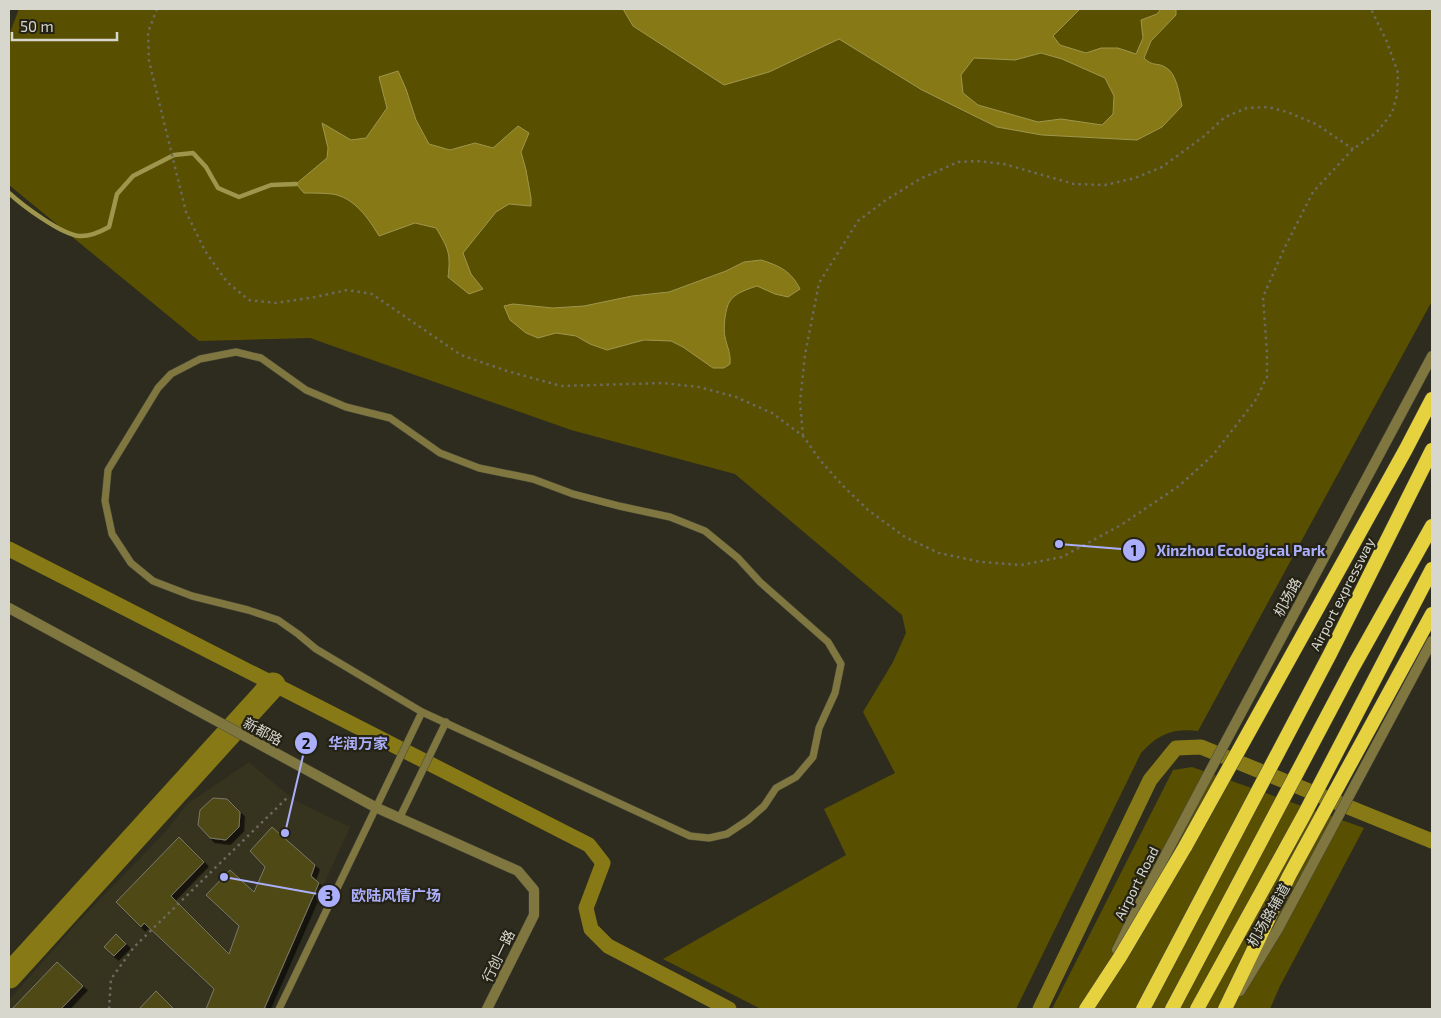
<svg xmlns="http://www.w3.org/2000/svg" width="1441" height="1018" font-family="'Exo 2','Noto Sans SC',sans-serif">
<style>
.built{fill:#36331f}
.green{fill:#594f00}
.water{fill:#877a16;stroke:#9f964d;fill-rule:evenodd}
.lines{fill:none;stroke-linecap:round;stroke-linejoin:round}
.stream{stroke:#9f964d;stroke-width:4.5}
.canal{stroke:#877a16;stroke-width:15}
.river{stroke:#877a16;stroke-width:25}
.building{fill:#504919;stroke:#7a7868;filter:url(#shadow)}
.service-casing{stroke:#48473a;stroke-width:8}
.tertiary-casing{stroke:#48473a;stroke-width:11}
.trunk-casing{stroke:#48473a;stroke-width:15}
.path{stroke:#6b6a5e;stroke-width:2.5;stroke-dasharray:2.5 4;stroke-linecap:butt}
.service{stroke:#7f773f;stroke-width:7}
.tertiary{stroke:#7f773f;stroke-width:10}
.trunk{stroke:#e6d23e;stroke-width:14}
.trunk-bridge-casing{stroke:#48473a;stroke-width:15;stroke-linecap:butt}
.trunk-bridge{stroke:#e6d23e;stroke-width:14}
.labels{text-anchor:middle;dominant-baseline:central;stroke-width:4.5;stroke-linejoin:round;paint-order:stroke}
.street-label{font-size:14px;fill:#d8d7ce;stroke:#242215}
.leader{fill:none;stroke:#abaffb;stroke-width:2}
.callout-dot{fill:#abaffb;stroke:#242215;stroke-width:2}
.mark-label{font-size:15px;text-anchor:middle;font-weight:bold;fill:#111}
.callout-label{font-size:15px;text-anchor:middle;font-weight:bold;fill:#abaffb;stroke:#242215;stroke-width:4.5;stroke-linejoin:round;paint-order:stroke}
</style>
<defs>
<filter id="shadow"><feDropShadow dx="4.5" dy="4.5" stdDeviation="0" flood-color="#0009"/></filter>
</defs>
<rect width="100%" height="100%" fill="#2d2c1e"/>
<path class="built" d="M 249,762 L 294,800 L 350,827 L 267,1009 L 9,1009 L 9,1000 L 77,923 L 167,830 L 187,804 Z"/>
<path class="green" d="M 19,9 L 1432,9 L 1432,301 L 1198,731 C 1173,728 1158,734 1141,753 L 1016,1009 L 761,1009 L 663,959 L 846,855 L 824,809 L 895,773 L 863,712 L 893,662 L 906,633 L 902,615 L 735,474 L 571,430 L 310,338 L 199,341 L 9,185 L 9,35 Z
M 1192,767 L 1364,828 L 1280,986 L 1270,1009 L 1052,1009 L 1173,770 Z"/>
<path class="water" d="M 623,9 L 1080,9 L 1053,36 L 1060,45 L 1086,53 L 1101,48 L 1118,48 L 1136,54 L 1143,38 L 1141,20 L 1157,14 L 1161,9 L 1176,9 L 1176,15 L 1151,41 L 1144,58 C 1153,67 1156,62 1165,67 C 1177,73 1179,94 1182,106 L 1162,127 L 1137,140 L 1042,135 L 997,127 L 922,90 L 839,39 L 769,72 L 724,85 L 633,26 ZM 1041,53 L 1062,59 L 1105,78 L 1114,96 L 1113,114 L 1102,125 L 1061,119 L 1038,122 L 978,105 L 963,93 L 961,75 L 974,58 L 1015,60 Z
M 398,71 L 406,89 L 416,120 L 429,144 L 450,150 L 475,143 L 493,148 L 518,126 L 529,133 L 521,152 L 526,170 L 531,198 L 531,206 L 509,204 L 496,212 L 463,253 L 471,274 L 483,289 L 469,294 L 448,277 C 451,253 448,248 436,228 L 415,223 L 379,236 C 369,219 354,197 332,194 C 323,193 313,193 304,193 L 296,184 L 327,158 L 328,148 L 322,123 L 351,140 L 366,138 L 387,108 L 379,77 Z
M 761,260 C 780,266 791,271 800,289 L 788,297 L 775,294 L 757,286 C 748,289 735,293 730,301 C 725,308 723,329 725,337 C 727,347 731,353 730,364 L 724,368 L 713,368 L 683,347 L 671,341 L 644,340 L 607,350 L 590,344 L 576,336 L 556,333 L 538,338 L 526,333 L 510,320 L 504,306 L 513,304 L 553,308 L 584,306 L 632,296 L 669,292 L 726,271 L 744,262 Z"/>
<g class="lines">
<path class="stream" d="M 9,193 C 23,206 61,234 79,236 C 90,237 100,232 109,227 L 117,194 L 133,176 L 174,155 L 193,153 L 206,167 L 218,188 L 239,197 L 271,185 L 296,184"/>
<path class="canal" d="M 9,549 L 589,845 L 603,863 L 586,908 L 591,929 L 608,946 L 729,1009
M 1040,1009 L 1150,780 L 1176,748 L 1201,747 L 1432,841"/>
<path class="river" d="M 9,976 L 273,685"/>
</g>
<path class="building" d="M 213,798 L 227,799 L 240,812 L 239,827 L 226,840 L 210,838 L 198,825 L 200,810 Z
M 272,827 L 315,865 L 311,876 L 319,883 L 264,1009 L 206,1009 L 214,989 L 144,923 L 141,927 L 116,902 L 179,837 L 204,862 L 171,896 L 229,954 L 239,926 L 206,895 L 230,870 L 254,892 L 265,867 L 250,851 Z
M 116,934 L 126,944 L 114,956 L 104,947 Z
M 57,962 L 83,986 L 61,1009 L 12,1009 Z
M 156,991 L 174,1009 L 139,1009 Z"/>
<g class="lines">
<g class="service-casing">
<path id="service" d="M 236,352 L 261,358 L 306,390 L 346,407 L 390,418 L 440,453 L 479,468 L 533,479 L 573,494 L 619,506 L 670,517 L 705,531 L 738,558 L 760,582 L 828,642 L 841,664 L 835,693 L 819,728 L 813,757 L 796,777 L 776,788 L 764,806 L 748,820 L 727,834 L 709,838 L 690,836 L 422,712 L 316,649 L 298,634 L 278,620 L 248,610 L 192,596 L 153,581 L 131,563 L 112,534 L 105,501 L 108,470 L 158,388 L 171,374 L 200,359 Z
M 399,819 L 446,722
M 279,1009 L 422,712"/>
</g>
<g class="tertiary-casing">
<path id="tertiary" d="M 9,608 L 375,807 L 518,871 L 534,890 L 534,915 L 487,1009
M 1117,950 L 1139,905 L 1210,771 L 1432,356
M 1240,991 L 1278,929 L 1432,641"/>
</g>
<g class="trunk-casing">
<path id="trunk" d="M 1185,847 L 1406,449 L 1432,399
M 1143,1009 L 1330,654 L 1432,450
M 1172,1009 L 1353,667 L 1432,526
M 1197,1009 L 1304,815 L 1432,569
M 1225,1009 L 1289,876 L 1432,614"/>
</g>
<path class="path" d="M 157,9 L 148,32 L 149,61 L 186,212 L 205,251 L 227,282 L 249,300 L 276,303 L 315,297 L 347,290 L 372,294 L 461,355 L 507,371 L 561,386 L 663,383 L 699,387 L 736,397 L 772,413 L 803,436 L 820,460 L 843,486 L 868,510 L 905,537 L 939,553 L 981,562 L 1021,565 L 1062,557 L 1121,525 L 1179,486 L 1213,455 L 1255,401 L 1267,377 L 1267,353 L 1263,297 L 1284,249 L 1313,192 L 1353,149 L 1376,133 L 1392,113 L 1397,95 L 1398,73 L 1387,42 L 1371,9
M 803,436 L 800,402 L 805,355 L 819,283 L 858,221 L 886,200 L 920,179 L 958,162 L 977,161 L 1004,164 L 1074,184 L 1105,185 L 1135,178 L 1162,167 L 1203,137 L 1225,117 L 1247,108 L 1268,107 L 1287,112 L 1316,124 L 1353,149
M 109,1009 L 111,979 L 134,947 L 289,796"/>
<use href="#service" class="service"/>
<use href="#tertiary" class="tertiary"/>
<use href="#trunk" class="trunk"/>
<g class="trunk-bridge-casing">
<path id="trunk-bridge" d="M 1086,1009 L 1120,957 L 1185,847"/>
</g>
<use href="#trunk-bridge" class="trunk-bridge"/>
</g>
<g class="labels">
<g class="street-label">
<text transform="translate(1342 594) rotate(-63)">Airport expressway</text>
<text transform="translate(1287 597) rotate(-62)">机场路</text>
<text transform="translate(263 731) rotate(28)">新都路</text>
<text transform="translate(1136 883) rotate(-63)">Airport Road</text>
<text transform="translate(1268 915) rotate(-60)">机场路辅道</text>
<text transform="translate(498 956) rotate(-64)">行创一路</text>
</g>
</g>
<path class="leader" d="M1059 544L1134 550M285 833L306 743M224 877L329 896"/>
<g class="callout-dot">
<circle cx="1059" cy="544" r="5"/>
<circle cx="285" cy="833" r="5"/>
<circle cx="224" cy="877" r="5"/>
<circle cx="1134" cy="550" r="12"/>
<circle cx="306" cy="743" r="12"/>
<circle cx="329" cy="896" r="12"/>
</g>
<g class="mark-label">
<text x="1134" y="556">1</text>
<text x="306" y="749">2</text>
<text x="329" y="901">3</text>
</g>
<g class="callout-label">
<text x="1241" y="556">Xinzhou Ecological Park</text>
<text x="358" y="749">华润万家</text>
<text x="396" y="901">欧陆风情广场</text>
</g>
<rect width="1441" height="1018" fill="none" stroke="#d8d7ce" stroke-width="20"/>
<path d="M12 32v8h105v-8" fill="none" stroke="#d8d7ce" stroke-width="2.5"/>
<text x="20" y="32" font-size="15" fill="#d8d7ce" stroke="#242215" stroke-width="4" paint-order="stroke">50 m</text>
</svg>
